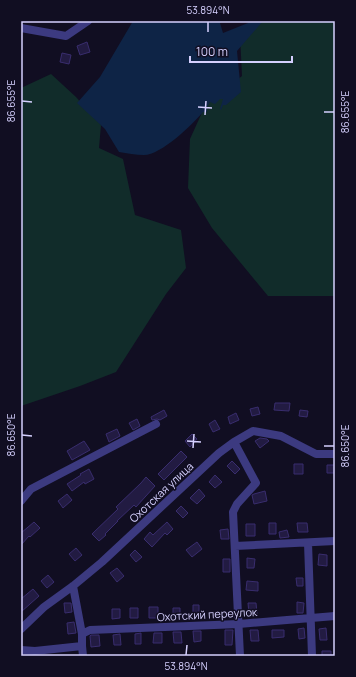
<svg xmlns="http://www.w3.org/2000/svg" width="356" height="677" font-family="Manrope,sans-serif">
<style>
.green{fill:#112c2a}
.water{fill:#0e2446}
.building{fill:#221b42;stroke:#392d6e}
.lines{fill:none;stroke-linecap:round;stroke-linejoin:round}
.minor{stroke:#3c3a80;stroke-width:8}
.ticks{fill:none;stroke:#d5d0fe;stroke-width:1.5}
.labels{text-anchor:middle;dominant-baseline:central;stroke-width:3;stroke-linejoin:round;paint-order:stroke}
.street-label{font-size:11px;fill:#d5d0fe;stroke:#110e22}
.neatline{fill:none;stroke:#d5d0fe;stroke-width:1.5}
.ticks-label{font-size:10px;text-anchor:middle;fill:#d5d0fe}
</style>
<rect width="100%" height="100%" fill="#110e22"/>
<path class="green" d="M 252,21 L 335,21 L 335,296 L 268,296 L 212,228 L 188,188 L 190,139 L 205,106 L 242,76 L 240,35 Z
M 51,74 L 76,97 L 101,125 L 99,148 L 123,159 L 135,215 L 181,230 L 186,268 L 166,294 L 116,372 L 80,386 L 21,406 L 21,88 Z"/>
<path class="water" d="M 133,21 L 222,21 L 220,23 L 223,33 L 248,23 L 249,21 L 263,21 L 237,51 L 241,92 L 226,105 L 223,105 L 221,110 L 220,109 L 223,99 L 220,99 L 215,104 L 210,102 L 207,107 L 207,112 L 203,112 C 192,125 161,155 144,155 C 136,155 127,153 119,152 L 105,129 L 77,103 L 100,77 Z"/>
<path class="building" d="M 87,42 L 90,52 L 80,55 L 77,46 Z
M 62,53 L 71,55 L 69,64 L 60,62 Z
M 275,403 L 290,403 L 289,411 L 274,410 Z
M 258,407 L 260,414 L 252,416 L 250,409 Z
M 164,410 L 167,416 L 160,420 L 157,419 L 152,420 L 151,417 Z
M 300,410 L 308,411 L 307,417 L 299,416 Z
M 236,413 L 239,420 L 230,424 L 228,417 Z
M 137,419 L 140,426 L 133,430 L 129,423 Z
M 215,420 L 220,429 L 213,432 L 209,424 Z
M 117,429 L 120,436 L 109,442 L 106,434 Z
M 192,434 L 197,439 L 190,447 L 185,441 Z
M 260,438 L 267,439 L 269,441 L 260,448 L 255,441 Z
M 84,441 L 90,450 L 72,460 L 67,451 Z
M 181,451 L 187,457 L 164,480 L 158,474 Z
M 232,461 L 240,469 L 235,474 L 227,466 Z
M 294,464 L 303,464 L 303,474 L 294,474 Z
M 327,465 L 335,465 L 335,473 L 327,473 Z
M 89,469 L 94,479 L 85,484 L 84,482 L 72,491 L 67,484 L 81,475 L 80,474 Z
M 215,475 L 222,482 L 215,488 L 209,482 Z
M 146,477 L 155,486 L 136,507 L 134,505 L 117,521 L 118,521 L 105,534 L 106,535 L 99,541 L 92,534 L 118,509 L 116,507 L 141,483 Z
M 199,489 L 205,496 L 197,504 L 190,498 Z
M 265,491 L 267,501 L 254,504 L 252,495 L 254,494 Z
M 67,494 L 72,500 L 63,508 L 58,501 Z
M 181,506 L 188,513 L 183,518 L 176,511 Z
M 34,522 L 40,528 L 30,537 L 29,536 L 21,545 L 21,533 Z
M 167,522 L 173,529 L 167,535 L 165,533 L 152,547 L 144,539 L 150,532 L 153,535 Z
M 269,523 L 276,523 L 276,534 L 269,534 Z
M 297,523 L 307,523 L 308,532 L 298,532 Z
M 246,524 L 255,524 L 255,536 L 246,536 Z
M 228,529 L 229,539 L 221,539 L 220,530 Z
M 287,530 L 289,537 L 280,538 L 279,532 Z
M 197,542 L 202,549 L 192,557 L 186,550 Z
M 76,548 L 82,555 L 75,561 L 69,554 Z
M 135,550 L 142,557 L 136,562 L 130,555 Z
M 319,554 L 327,555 L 327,566 L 318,565 Z
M 247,558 L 255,559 L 254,568 L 247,568 Z
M 223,559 L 230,559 L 230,572 L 223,572 Z
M 117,568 L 124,576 L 117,582 L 110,573 Z
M 48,575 L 54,582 L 47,588 L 41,581 Z
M 296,578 L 303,578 L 303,586 L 297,586 Z
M 247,581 L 258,582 L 258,591 L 246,590 Z
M 33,589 L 39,596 L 21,612 L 21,599 Z
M 297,602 L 304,603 L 303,613 L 297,613 Z
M 64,603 L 71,603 L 72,612 L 65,613 Z
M 248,603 L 256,603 L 257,614 L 249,614 Z
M 193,605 L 199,605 L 199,617 L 193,617 Z
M 149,607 L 158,607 L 158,618 L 149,618 Z
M 130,608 L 138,608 L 138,618 L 130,618 Z
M 173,608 L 180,608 L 180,617 L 173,617 Z
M 112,609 L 120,609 L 120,618 L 112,619 Z
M 74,622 L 76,633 L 68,634 L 67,623 Z
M 304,628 L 305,638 L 299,639 L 298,629 Z
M 326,628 L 327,640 L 320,640 L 319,629 Z
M 225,630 L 233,630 L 232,645 L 225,645 Z
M 250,630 L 258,630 L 259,641 L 251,641 Z
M 272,630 L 284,630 L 284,637 L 272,638 Z
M 193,631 L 201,631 L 201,641 L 194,642 Z
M 173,632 L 181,632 L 182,643 L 174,643 Z
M 141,633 L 141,644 L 135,644 L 135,634 Z
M 154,633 L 162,633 L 162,643 L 153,643 Z
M 120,634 L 121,645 L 114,645 L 113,635 Z
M 91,635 L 99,635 L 100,646 L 91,647 L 90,636 Z
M 322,651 L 331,651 L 331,656 L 322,656 Z"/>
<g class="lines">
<path class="minor" d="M 21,28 L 66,36 L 88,21
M 234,442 L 256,483 L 237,504 L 233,512 L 240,656
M 21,501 L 31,489 L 156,424
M 308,543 L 312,656
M 235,546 L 335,541
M 21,629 L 44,607 L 73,586 L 102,562 L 219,453 L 234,442 L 253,431 L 281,436 L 316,454 L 335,454
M 82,634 L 90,630 L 239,624 L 335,616
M 82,646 L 83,656
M 21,650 L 35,651 L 82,646 L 82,634 L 73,586"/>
</g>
<path class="ticks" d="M 208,32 L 208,22M 22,101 L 32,102M 198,107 L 212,108M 324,112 L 334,112M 205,115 L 206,101M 22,435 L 32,436M 187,441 L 201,442M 324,446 L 334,446M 193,448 L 194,434M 186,655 L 187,645"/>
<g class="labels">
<g class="street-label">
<text transform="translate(161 492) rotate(-43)">Охотская улица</text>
<text transform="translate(207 614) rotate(-3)">Охотский переулок</text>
</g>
</g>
<rect width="356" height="677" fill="none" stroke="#110e22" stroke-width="44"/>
<path d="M190 56v6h102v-6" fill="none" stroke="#d5d0fe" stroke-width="2"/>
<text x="196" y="56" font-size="12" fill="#d5d0fe" stroke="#110e22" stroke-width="3" paint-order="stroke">100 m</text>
<rect x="22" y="22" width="312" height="633" class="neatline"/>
<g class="ticks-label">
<text x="208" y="14">53.894°N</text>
<text transform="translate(11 101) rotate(-90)" y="4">86.655°E</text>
<text transform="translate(345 112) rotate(-90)" y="4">86.655°E</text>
<text transform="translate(11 435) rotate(-90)" y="4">86.650°E</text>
<text transform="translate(345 446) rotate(-90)" y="4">86.650°E</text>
<text x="186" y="670">53.894°N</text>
</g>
</svg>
